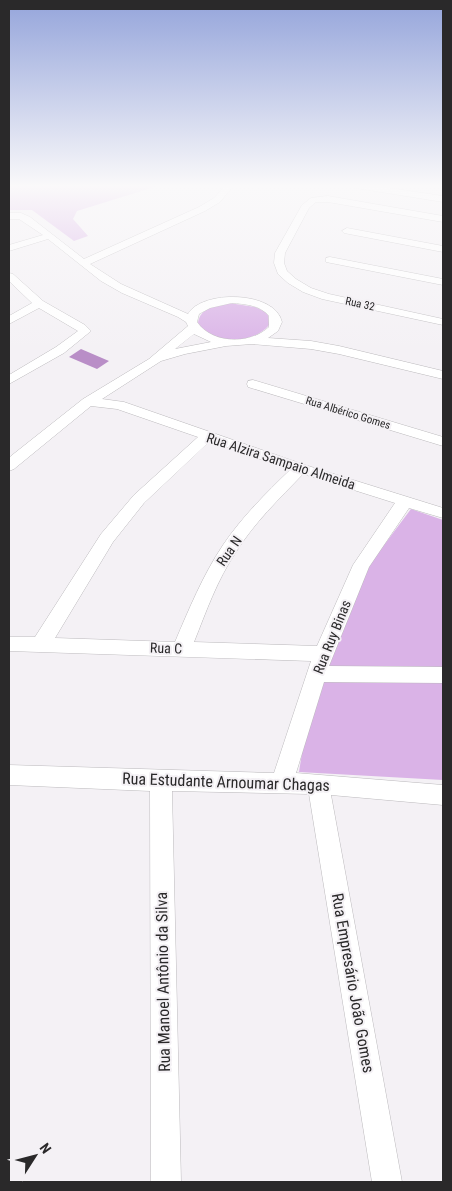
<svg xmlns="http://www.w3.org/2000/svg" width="452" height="1191" font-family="'Roboto Condensed',sans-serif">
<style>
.green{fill:#dab3e7}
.water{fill:#b98ec7}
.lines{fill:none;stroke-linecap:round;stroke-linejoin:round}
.minor-casing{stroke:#bcbabd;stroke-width:1}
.minor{fill:#fff;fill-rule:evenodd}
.labels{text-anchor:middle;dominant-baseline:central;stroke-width:4;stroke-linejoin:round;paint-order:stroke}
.far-street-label{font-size:11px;fill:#2a292a;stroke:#f4f1f5}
.street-label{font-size:14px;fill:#2a292a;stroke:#f4f1f5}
.near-street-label{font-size:16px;fill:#2a292a;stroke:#f4f1f5}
</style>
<rect width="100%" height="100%" fill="#f4f1f5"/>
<path class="green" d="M 9,185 L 161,185 L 77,211 L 73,219 L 88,236 L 74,241 L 32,210 L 9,210 Z
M 229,303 L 255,307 L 268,313 L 269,325 C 253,345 213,345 198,323 C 200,308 215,306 229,303 Z
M 411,509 L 443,520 L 443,780 L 299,772 L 309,708 L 369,565 Z"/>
<path class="water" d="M 81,349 L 109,361 L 97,369 L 69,357 Z"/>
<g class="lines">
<g class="minor-casing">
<path id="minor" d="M 226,185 L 234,185 L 220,202 L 205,211 L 90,264 L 121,284 L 188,314 C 201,290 275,290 282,322 L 278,331 L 268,338 L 311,341 L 339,346 L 443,371 L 443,379 L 339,354 L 311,349 L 252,344 L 226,346 L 185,354 L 161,361 L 102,399 L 124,402 L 305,465 L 443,508 L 443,518 L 409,508 L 369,567 L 329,666 L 443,667 L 443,683 L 324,682 L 296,773 L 443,785 L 443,805 L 331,795 L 402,1182 L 372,1182 L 309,794 L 172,791 L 181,1182 L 151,1182 L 150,791 L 9,785 L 9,765 L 274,773 L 311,661 L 9,651 L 9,637 L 35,637 L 101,534 L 134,495 L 198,437 L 117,409 L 91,406 L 14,469 L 9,471 L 9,458 L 11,456 L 83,399 L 149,359 L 188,326 L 186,322 L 178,317 L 122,293 L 101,281 L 48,239 L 9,251 L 9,245 L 43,235 L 19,219 L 9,219 L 9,213 L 21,213 L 30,217 L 84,259 L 199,207 L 214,198 ZM 232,303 C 245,304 260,305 269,316 L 269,327 C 250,345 212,344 197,322 L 199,314 L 210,308 ZM 194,334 L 211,342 L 175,349 ZM 210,441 L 290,470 C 266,493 242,517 223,545 C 203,575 189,609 175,642 L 55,638 L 113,542 L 144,503 ZM 303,474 L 395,503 L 353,565 L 317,646 L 194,642 C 206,612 217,580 236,552 C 254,523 279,499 303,474 Z
M 352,185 L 369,185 L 443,196 L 443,202 L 356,188 Z
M 328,196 L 443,216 L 443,222 L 328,202 L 316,202 L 309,208 L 285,253 L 284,263 L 287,271 L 296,279 L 311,288 L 329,294 L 443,319 L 443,325 L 322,299 L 303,292 L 288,283 L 278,274 L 274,263 L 275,253 L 302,205 L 311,198 Z
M 347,228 L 443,246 L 443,252 L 344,233 L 342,231 Z
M 330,257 L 443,279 L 443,285 L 326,262 L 326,258 Z
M 9,273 L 13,274 L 43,301 L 85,325 L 91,331 L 64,353 L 9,384 L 9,375 L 56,347 L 78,331 L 39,308 L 9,324 L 9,316 L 32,303 L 9,281 Z
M 253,380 L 443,437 L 443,446 L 248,387 L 247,384 L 248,381 Z"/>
</g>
<use href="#minor" class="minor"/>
</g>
<linearGradient id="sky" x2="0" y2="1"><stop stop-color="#95a5db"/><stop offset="0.53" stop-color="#faf9fa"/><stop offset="1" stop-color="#faf9fa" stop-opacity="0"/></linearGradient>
<rect width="452" height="351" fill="url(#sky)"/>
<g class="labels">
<g class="far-street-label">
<text transform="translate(360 304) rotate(12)">Rua 32</text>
<text transform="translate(348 413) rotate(17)">Rua Albérico Gomes</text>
</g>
<g class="street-label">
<text transform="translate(281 461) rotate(18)">Rua Alzira Sampaio Almeida</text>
<text transform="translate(229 551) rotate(-55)">Rua N</text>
<text transform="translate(332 637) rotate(-68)">Rua Ruy Binas</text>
<text transform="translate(166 648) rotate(2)">Rua C</text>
</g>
<g class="near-street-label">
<text transform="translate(226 782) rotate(2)">Rua Estudante Arnoumar Chagas</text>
<text transform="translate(163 982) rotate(-91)">Rua Manoel Antônio da Silva</text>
<text transform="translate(353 983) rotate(80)">Rua Empresário João Gomes</text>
</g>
</g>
<rect width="452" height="1191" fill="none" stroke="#2a292a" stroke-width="20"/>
<g transform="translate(35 1156) rotate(54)" stroke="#f4f1f5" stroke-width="4" paint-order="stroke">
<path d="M0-4L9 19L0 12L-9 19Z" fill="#2a292a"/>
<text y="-8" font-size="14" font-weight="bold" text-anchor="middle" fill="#2a292a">N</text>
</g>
</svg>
